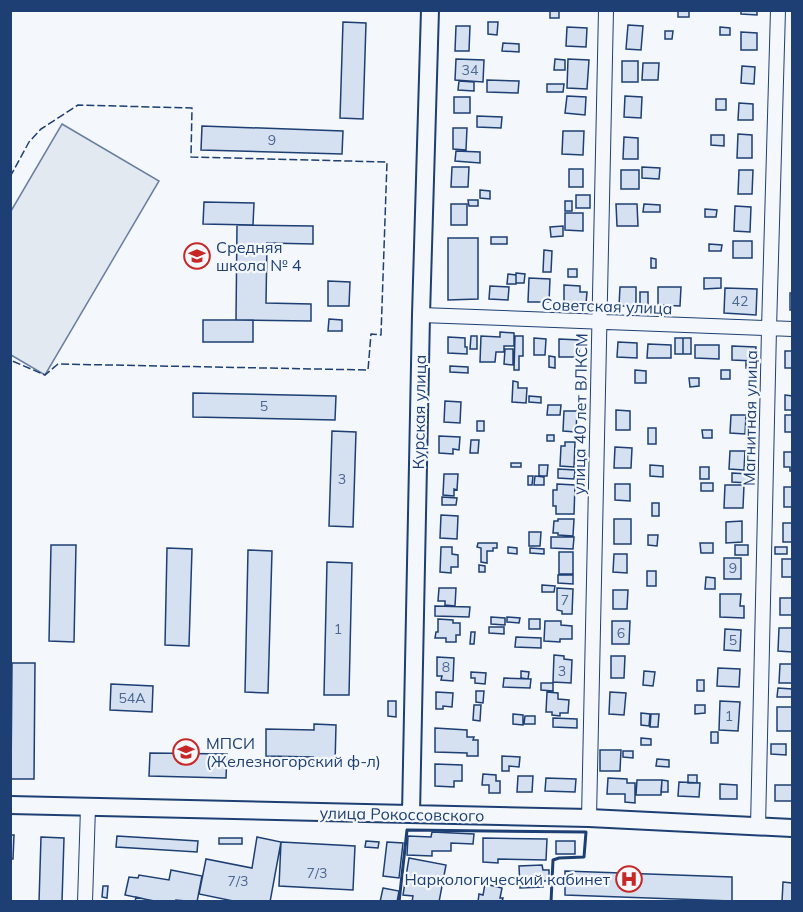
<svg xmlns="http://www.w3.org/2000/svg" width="803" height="912" font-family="Mulish,sans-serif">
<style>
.green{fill:#e3e9f0;stroke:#687fa3;stroke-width:1.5}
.building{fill:#d5e0f0;stroke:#1d3f73;stroke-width:1.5}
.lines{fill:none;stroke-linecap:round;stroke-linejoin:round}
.minor-casing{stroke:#1d3f73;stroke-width:16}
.major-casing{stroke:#1d3f73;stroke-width:20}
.minor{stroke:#f4f7fb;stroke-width:14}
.major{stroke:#f4f7fb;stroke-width:16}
.fence{stroke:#1d3f73;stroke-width:1.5;stroke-dasharray:8 3;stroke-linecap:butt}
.wall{stroke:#1d3f73;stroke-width:3}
.labels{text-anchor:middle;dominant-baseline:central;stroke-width:4.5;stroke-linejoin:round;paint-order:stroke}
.number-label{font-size:14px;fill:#4b6792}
.poi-label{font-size:16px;fill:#1d3f73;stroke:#f4f7fb;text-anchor:start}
.street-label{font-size:16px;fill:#1d3f73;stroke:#f4f7fb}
</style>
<rect width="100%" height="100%" fill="#f4f7fb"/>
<path class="green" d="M 62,124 L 159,181 L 45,375 L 11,355 L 11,211 Z"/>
<path class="building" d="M 550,10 L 559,10 L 559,18 L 550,18 Z
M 741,10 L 757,10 L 757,15 L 741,14 Z
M 678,11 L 689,11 L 689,17 L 678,17 Z
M 343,22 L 366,23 L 363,119 L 340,118 Z
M 488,22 L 498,22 L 497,35 L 488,34 Z
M 628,25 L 643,26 L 641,50 L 626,49 Z
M 456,26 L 470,26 L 469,51 L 455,51 Z
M 567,27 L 587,28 L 586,47 L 566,46 Z
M 720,27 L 730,28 L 730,35 L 720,35 Z
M 665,31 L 673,31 L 672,39 L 665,39 Z
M 741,32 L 757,33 L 757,50 L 741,50 Z
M 503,43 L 519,44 L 519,52 L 502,51 Z
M 456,59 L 484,60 L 483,82 L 455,80 Z
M 555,59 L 565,60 L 565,70 L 554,70 Z
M 568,59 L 589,60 L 587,89 L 567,88 Z
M 622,61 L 638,61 L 638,82 L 622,82 Z
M 643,63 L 659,63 L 658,80 L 642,80 Z
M 742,66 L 755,67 L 754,84 L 741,83 Z
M 487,80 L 519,81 L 518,93 L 487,92 Z
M 459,81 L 474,82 L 474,91 L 458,90 Z
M 547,84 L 564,84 L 563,92 L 547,92 Z
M 567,96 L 586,97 L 585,115 L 565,113 Z
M 625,96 L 642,97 L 641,118 L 624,117 Z
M 454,97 L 470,97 L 470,113 L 454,113 Z
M 716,99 L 726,99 L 726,110 L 716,110 Z
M 739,103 L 753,104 L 753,120 L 738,120 Z
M 477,116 L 502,117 L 501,128 L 477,127 Z
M 202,126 L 343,131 L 342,154 L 201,150 Z
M 453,128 L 467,128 L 466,150 L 453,149 Z
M 563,131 L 584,131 L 583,155 L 562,154 Z
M 738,134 L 752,135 L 752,158 L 737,158 Z
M 711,135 L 724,135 L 724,146 L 711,145 Z
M 624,137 L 638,138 L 638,159 L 623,159 Z
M 456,151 L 480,152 L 480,163 L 455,161 Z
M 452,167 L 469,167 L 468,187 L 451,187 Z
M 642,167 L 660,168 L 659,179 L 642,178 Z
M 569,169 L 583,169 L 583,187 L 569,187 Z
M 621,170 L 639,170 L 639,189 L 621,189 Z
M 739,170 L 753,170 L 752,194 L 738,194 Z
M 480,190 L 490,191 L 490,199 L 480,198 Z
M 576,195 L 590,195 L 590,208 L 576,208 Z
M 468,200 L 478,200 L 478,206 L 469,206 Z
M 565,201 L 572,201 L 572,211 L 565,211 Z
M 204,202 L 254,203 L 253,225 L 203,224 Z
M 451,204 L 467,204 L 467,225 L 451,225 Z
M 616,204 L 637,204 L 638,226 L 617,226 Z
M 644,204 L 660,205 L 660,212 L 643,212 Z
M 735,206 L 751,207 L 750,232 L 734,231 Z
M 705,209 L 717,210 L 716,217 L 705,217 Z
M 565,213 L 583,213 L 583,231 L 565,230 Z
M 237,225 L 313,226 L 313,244 L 267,243 L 266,303 L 311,304 L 311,321 L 236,320 Z
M 563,226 L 563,236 L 551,237 L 550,227 Z
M 491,237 L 507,237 L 507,244 L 491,244 Z
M 448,238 L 478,238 L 478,299 L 448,300 Z
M 733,241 L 752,241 L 752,258 L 733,258 Z
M 709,244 L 722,245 L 721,251 L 709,251 Z
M 544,250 L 552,251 L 551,272 L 543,272 Z
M 651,258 L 656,259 L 656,268 L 651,268 Z
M 568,269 L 577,269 L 577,277 L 568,277 Z
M 516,273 L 525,274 L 524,283 L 516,283 Z
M 508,274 L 516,275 L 516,284 L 507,284 Z
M 529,278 L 550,279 L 549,302 L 528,302 Z
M 704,278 L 721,278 L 721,288 L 704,289 Z
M 328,281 L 350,282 L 349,306 L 328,306 Z
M 564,285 L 580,286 L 580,292 L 587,292 L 586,304 L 564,303 Z
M 490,286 L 509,287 L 508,300 L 489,299 Z
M 620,287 L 636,287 L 636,306 L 619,306 Z
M 658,287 L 681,287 L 680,306 L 658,305 Z
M 725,288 L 757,289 L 756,315 L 724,313 Z
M 640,292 L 648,292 L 648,304 L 640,304 Z
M 790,293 L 792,293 L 792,310 L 790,310 Z
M 329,319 L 342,320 L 342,331 L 328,331 Z
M 203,320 L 253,320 L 253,342 L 203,342 Z
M 500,332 L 514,333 L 514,346 L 504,346 L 504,352 L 496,352 L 495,362 L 480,362 L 481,336 L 500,337 Z
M 471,336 L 477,336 L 477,349 L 470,349 Z
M 515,336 L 523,336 L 523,356 L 519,356 L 519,370 L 514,370 Z
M 448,337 L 465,338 L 465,347 L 467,347 L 467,354 L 448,353 Z
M 534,338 L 546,339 L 545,355 L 534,355 Z
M 675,338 L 683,338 L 683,354 L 675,354 Z
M 683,338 L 691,338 L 691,354 L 683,354 Z
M 559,339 L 580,340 L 579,357 L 559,357 Z
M 618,342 L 637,343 L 637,358 L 617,357 Z
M 648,344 L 671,345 L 671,358 L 647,358 Z
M 695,345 L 719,345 L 719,359 L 695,358 Z
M 732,346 L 756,347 L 755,361 L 732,360 Z
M 505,349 L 513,349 L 513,365 L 504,364 Z
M 785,351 L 792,351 L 792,368 L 785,368 Z
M 549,356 L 555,357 L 555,368 L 549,367 Z
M 746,362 L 754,363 L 754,368 L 746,368 Z
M 450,366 L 468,367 L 468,373 L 450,372 Z
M 635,370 L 646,371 L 646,383 L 635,383 Z
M 721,370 L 730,370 L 730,379 L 721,379 Z
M 689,378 L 699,378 L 699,386 L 690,387 Z
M 513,381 L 518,382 L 518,388 L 527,388 L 526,403 L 512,402 Z
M 193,393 L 336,396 L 335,420 L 193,417 Z
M 785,395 L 792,396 L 792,410 L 785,410 Z
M 529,396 L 541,397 L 541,403 L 529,402 Z
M 445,401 L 461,402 L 460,423 L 444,422 Z
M 548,405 L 561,405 L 560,415 L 547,415 Z
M 616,410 L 630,411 L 630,430 L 616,430 Z
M 564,411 L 577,411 L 576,432 L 563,431 Z
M 731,415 L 746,415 L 745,434 L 730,433 Z
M 785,415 L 792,415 L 792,432 L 785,432 Z
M 477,421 L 484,421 L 484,431 L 477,431 Z
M 648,428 L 656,428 L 656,444 L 648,444 Z
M 702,430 L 712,430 L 712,438 L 703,438 Z
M 332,431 L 356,432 L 353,527 L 329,526 Z
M 547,435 L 554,435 L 554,441 L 547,441 Z
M 439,436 L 460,437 L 459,450 L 453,449 L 453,454 L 439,453 Z
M 471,440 L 479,440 L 478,453 L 470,453 Z
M 565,442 L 575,442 L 574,467 L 560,466 L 561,446 L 565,446 Z
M 615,447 L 632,448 L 631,468 L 614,468 Z
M 730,451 L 745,451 L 744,470 L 729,469 Z
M 784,452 L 792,452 L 792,471 L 790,471 L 790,467 L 784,467 Z
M 511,463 L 521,463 L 521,467 L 511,467 Z
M 539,465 L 548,465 L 547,476 L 539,476 Z
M 650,465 L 663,466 L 663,477 L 650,476 Z
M 700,467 L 709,467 L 709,479 L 700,479 Z
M 558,469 L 575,470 L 574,479 L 558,478 Z
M 732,473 L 748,474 L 748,483 L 732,482 Z
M 444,474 L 458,474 L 457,490 L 454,489 L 454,496 L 443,495 Z
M 528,476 L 533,476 L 532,485 L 528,485 Z
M 535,476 L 544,477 L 544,485 L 534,485 Z
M 701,483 L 713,483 L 713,491 L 701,491 Z
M 557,484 L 575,485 L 574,514 L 556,514 L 556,506 L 553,506 L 553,490 L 557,490 Z
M 615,484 L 630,484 L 630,501 L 615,500 Z
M 725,485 L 744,485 L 743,508 L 724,508 Z
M 784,487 L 792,487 L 792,507 L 784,507 Z
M 442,497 L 457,498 L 456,505 L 442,505 Z
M 652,503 L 659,503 L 659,516 L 652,516 Z
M 441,515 L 458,516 L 457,539 L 440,538 Z
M 558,519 L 574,519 L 573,536 L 558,535 L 558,533 L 553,533 L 554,521 L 558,521 Z
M 614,519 L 631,519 L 631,544 L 614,544 Z
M 742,521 L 742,542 L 726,543 L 726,522 Z
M 783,523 L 792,523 L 792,542 L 783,542 Z
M 529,532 L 541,532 L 540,546 L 529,546 Z
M 648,535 L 658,535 L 657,546 L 648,545 Z
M 551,537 L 574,537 L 573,549 L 551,548 Z
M 478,543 L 497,543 L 497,548 L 493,548 L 493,551 L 487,551 L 487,563 L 481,562 L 481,548 L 477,547 Z
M 700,543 L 713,543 L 713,553 L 701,553 Z
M 51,545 L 76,545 L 74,642 L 49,641 Z
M 735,545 L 748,545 L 748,555 L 735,555 Z
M 441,547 L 452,547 L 452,554 L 458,555 L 458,567 L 451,567 L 451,573 L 440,572 Z
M 508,547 L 517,548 L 517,554 L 508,553 Z
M 775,547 L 787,547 L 787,554 L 775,554 Z
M 167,548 L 192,549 L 189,646 L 165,645 Z
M 530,548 L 544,549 L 544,554 L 530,553 Z
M 248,550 L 272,551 L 268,693 L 245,692 Z
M 559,552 L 573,552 L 573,574 L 559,574 Z
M 614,554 L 627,554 L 627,573 L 613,572 Z
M 724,558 L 741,558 L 741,579 L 724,579 Z
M 782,559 L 792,559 L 792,577 L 782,577 Z
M 327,562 L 352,563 L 349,695 L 324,695 Z
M 479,565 L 485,566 L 485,572 L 479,572 Z
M 647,571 L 656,571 L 656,586 L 647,586 Z
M 558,575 L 573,575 L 573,584 L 558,583 Z
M 706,577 L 715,578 L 715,589 L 705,589 Z
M 542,585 L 555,586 L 554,592 L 542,592 Z
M 439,588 L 456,588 L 455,606 L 445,605 L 445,601 L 438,601 Z
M 557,588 L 573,589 L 572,614 L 562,614 L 562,611 L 557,610 Z
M 613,590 L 628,590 L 627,609 L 613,609 Z
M 720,594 L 741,594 L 740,606 L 744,606 L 744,618 L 720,617 Z
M 780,598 L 792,598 L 792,615 L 780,615 Z
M 435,606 L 470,607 L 469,617 L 435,616 Z
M 491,617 L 505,618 L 505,625 L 491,624 Z
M 507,617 L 520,618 L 519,623 L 507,622 Z
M 438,619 L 453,620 L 453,623 L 460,623 L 460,635 L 456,635 L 456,642 L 446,642 L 446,638 L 435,638 L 436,632 L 438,632 Z
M 529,619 L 540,619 L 540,629 L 529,629 Z
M 545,621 L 561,621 L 561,625 L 572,626 L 572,639 L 560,639 L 560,642 L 544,641 Z
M 612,621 L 630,621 L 629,644 L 612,644 Z
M 489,627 L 504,627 L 504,634 L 489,633 Z
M 779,628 L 792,628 L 792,652 L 778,651 Z
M 725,629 L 741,630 L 740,651 L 724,650 Z
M 471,632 L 475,632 L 474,644 L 470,644 Z
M 516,637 L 541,638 L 541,648 L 515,647 Z
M 554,655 L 564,656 L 564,659 L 572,660 L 571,683 L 553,682 Z
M 611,656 L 625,656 L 624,678 L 611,678 Z
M 437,657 L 454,658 L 453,681 L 441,680 L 442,676 L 437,676 Z
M 12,663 L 35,663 L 34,779 L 11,779 Z
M 780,664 L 792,664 L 792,683 L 779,683 Z
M 718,668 L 740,669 L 739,687 L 717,686 Z
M 521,671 L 529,672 L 528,679 L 521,678 Z
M 644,671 L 655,672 L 653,686 L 643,685 Z
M 471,672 L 486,673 L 485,684 L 475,683 L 475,678 L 471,678 Z
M 504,678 L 531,679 L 530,688 L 503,687 Z
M 697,680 L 704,680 L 704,691 L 697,691 Z
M 541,683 L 553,683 L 553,691 L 541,690 Z
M 111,684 L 153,686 L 152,712 L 110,710 Z
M 778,688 L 792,689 L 792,697 L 777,697 Z
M 476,691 L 484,691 L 483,703 L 476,702 Z
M 436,692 L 453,693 L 452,707 L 443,706 L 443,709 L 436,709 Z
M 547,692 L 558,693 L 558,699 L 569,700 L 568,713 L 560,713 L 560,716 L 552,715 L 552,712 L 546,712 Z
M 610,692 L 626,693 L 624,715 L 609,714 Z
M 388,701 L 396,701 L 396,717 L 388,716 Z
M 720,701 L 740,702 L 738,731 L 719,730 Z
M 474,705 L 481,705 L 480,721 L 473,720 Z
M 695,705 L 705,705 L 705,713 L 695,714 Z
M 777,707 L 792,707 L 792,731 L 777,731 Z
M 641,713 L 650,714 L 649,726 L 641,725 Z
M 513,714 L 523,715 L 523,725 L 513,724 Z
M 651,714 L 659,714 L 658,727 L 650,727 Z
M 525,716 L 535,716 L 535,724 L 524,724 Z
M 553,718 L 577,719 L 577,728 L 553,727 Z
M 314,724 L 336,725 L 335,765 L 313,764 L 313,757 L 266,756 L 266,729 L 314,730 Z
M 435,728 L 467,730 L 467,737 L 474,737 L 473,740 L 478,740 L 478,756 L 467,756 L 467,753 L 435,752 Z
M 711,732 L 718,732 L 718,743 L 711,743 Z
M 641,738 L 651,739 L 651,745 L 641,745 Z
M 771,744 L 786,744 L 786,755 L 771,754 Z
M 600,750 L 621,750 L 620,771 L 600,771 Z
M 623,751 L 633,751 L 633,758 L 623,757 Z
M 150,753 L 227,754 L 226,778 L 149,776 Z
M 502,756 L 520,757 L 519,767 L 509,766 L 509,771 L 502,771 Z
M 657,759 L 669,760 L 669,767 L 656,766 Z
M 435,764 L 462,765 L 462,781 L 454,781 L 454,787 L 435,786 Z
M 483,774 L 496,775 L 496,781 L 500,781 L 500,793 L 489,793 L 489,785 L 482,785 Z
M 688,775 L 697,775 L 697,783 L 688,783 Z
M 518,776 L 533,776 L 532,792 L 517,792 Z
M 546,778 L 576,779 L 575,792 L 545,791 Z
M 608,778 L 627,779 L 627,783 L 635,783 L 635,803 L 625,802 L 625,794 L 607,794 Z
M 637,780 L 662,780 L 661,795 L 636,795 Z
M 662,780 L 668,781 L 668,792 L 661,792 Z
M 679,782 L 700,783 L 699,797 L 678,796 Z
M 720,784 L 737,785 L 737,799 L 720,799 Z
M 775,785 L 792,785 L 792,801 L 775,801 Z
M 432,832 L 474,834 L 473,844 L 451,843 L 451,851 L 432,851 L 432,856 L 407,855 L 408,836 L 431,837 Z
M 10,835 L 14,835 L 13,859 L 10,859 Z
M 117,836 L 198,841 L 197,852 L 116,847 Z
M 41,837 L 64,838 L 62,902 L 39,902 Z
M 257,837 L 281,842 L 270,902 L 238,902 L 199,894 L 206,859 L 252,868 Z
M 219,838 L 242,838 L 242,844 L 219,844 Z
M 483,838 L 547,839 L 546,860 L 498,859 L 498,863 L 483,862 Z
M 366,841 L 379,842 L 378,848 L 365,847 Z
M 556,841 L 575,841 L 575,854 L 556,854 Z
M 281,842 L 355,846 L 353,890 L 279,886 Z
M 387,842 L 403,843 L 399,878 L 383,876 Z
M 409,858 L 446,865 L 439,902 L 412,902 L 413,896 L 403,895 Z
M 542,865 L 543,870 L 549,870 L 549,881 L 543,881 L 543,887 L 520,888 L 519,866 Z
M 171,870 L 202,876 L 197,902 L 176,900 L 176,902 L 159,902 L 125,895 L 129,877 L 138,878 L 139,875 L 169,880 Z
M 565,871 L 732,877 L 732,901 L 565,895 Z
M 783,882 L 792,883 L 792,902 L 782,902 Z
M 485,884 L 502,888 L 500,898 L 503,898 L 502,902 L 478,902 L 479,894 L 483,895 Z
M 103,886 L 108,886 L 107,898 L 102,897 Z
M 383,888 L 399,891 L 397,902 L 380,902 Z
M 136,897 L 157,902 L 135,902 Z"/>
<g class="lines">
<g class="minor-casing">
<path id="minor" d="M 421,315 L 792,329
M 589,818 L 606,10
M 758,827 L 769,329 L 778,10
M 85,902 L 88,807"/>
</g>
<g class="major-casing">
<path id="major" d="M 10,805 L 589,818 L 792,828
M 411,814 L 421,315 L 430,10"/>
</g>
<use href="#minor" class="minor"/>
<use href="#major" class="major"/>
<path class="fence" d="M 10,177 L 29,142 L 41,129 L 78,105 L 192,108 L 191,157 L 387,162 L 381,335 L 371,334 L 368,370 L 58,364 L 45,375 L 10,360"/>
<path class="wall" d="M 399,902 L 407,830 L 586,832 L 584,857 L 559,858 L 553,860 L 551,902"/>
</g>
<defs>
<g id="school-ring" transform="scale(1.35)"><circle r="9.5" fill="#f4f7fb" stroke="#c62828" stroke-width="1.5"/><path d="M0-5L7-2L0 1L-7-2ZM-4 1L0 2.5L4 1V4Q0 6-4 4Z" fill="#c62828"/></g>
<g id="university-ring" transform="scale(1.35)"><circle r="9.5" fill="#f4f7fb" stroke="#c62828" stroke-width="1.5"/><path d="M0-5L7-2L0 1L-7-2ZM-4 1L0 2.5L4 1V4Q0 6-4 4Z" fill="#c62828"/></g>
<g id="hospital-ring" transform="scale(1.35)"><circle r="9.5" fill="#f4f7fb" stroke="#c62828" stroke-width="1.5"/><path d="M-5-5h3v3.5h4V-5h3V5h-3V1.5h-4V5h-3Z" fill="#c62828"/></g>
</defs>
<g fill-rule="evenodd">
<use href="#school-ring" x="197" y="256"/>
<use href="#university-ring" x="186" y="752"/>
<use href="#hospital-ring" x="629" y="879"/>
</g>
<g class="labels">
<g class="number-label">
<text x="470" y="70">34</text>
<text x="272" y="140">9</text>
<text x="740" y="301">42</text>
<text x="264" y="406">5</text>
<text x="342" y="479">3</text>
<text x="733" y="568">9</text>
<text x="565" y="600">7</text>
<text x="338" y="629">1</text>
<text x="621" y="633">6</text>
<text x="733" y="640">5</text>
<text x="446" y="667">8</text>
<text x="562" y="671">3</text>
<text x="132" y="698">54А</text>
<text x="729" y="716">1</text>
<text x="317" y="873">7/3</text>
<text x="238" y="881">7/3</text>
</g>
<g class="poi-label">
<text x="216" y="247">Средняя<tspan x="216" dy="18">школа № 4</tspan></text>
<text x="206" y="743">МПСИ<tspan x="206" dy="18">(Железногорский ф-л)</tspan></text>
<text x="610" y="879" text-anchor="end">Наркологический кабинет</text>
</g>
<g class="street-label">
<text transform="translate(607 306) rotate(2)">Советская улица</text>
<text transform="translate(419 412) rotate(-89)">Курская улица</text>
<text transform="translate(580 414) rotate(-89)">улица 40 лет ВЛКСМ</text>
<text transform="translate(750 418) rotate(-89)">Магнитная улица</text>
<text transform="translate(402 814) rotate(1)">улица Рокоссовского</text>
</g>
</g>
<rect width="803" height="912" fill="none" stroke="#1d3f73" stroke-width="24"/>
</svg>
